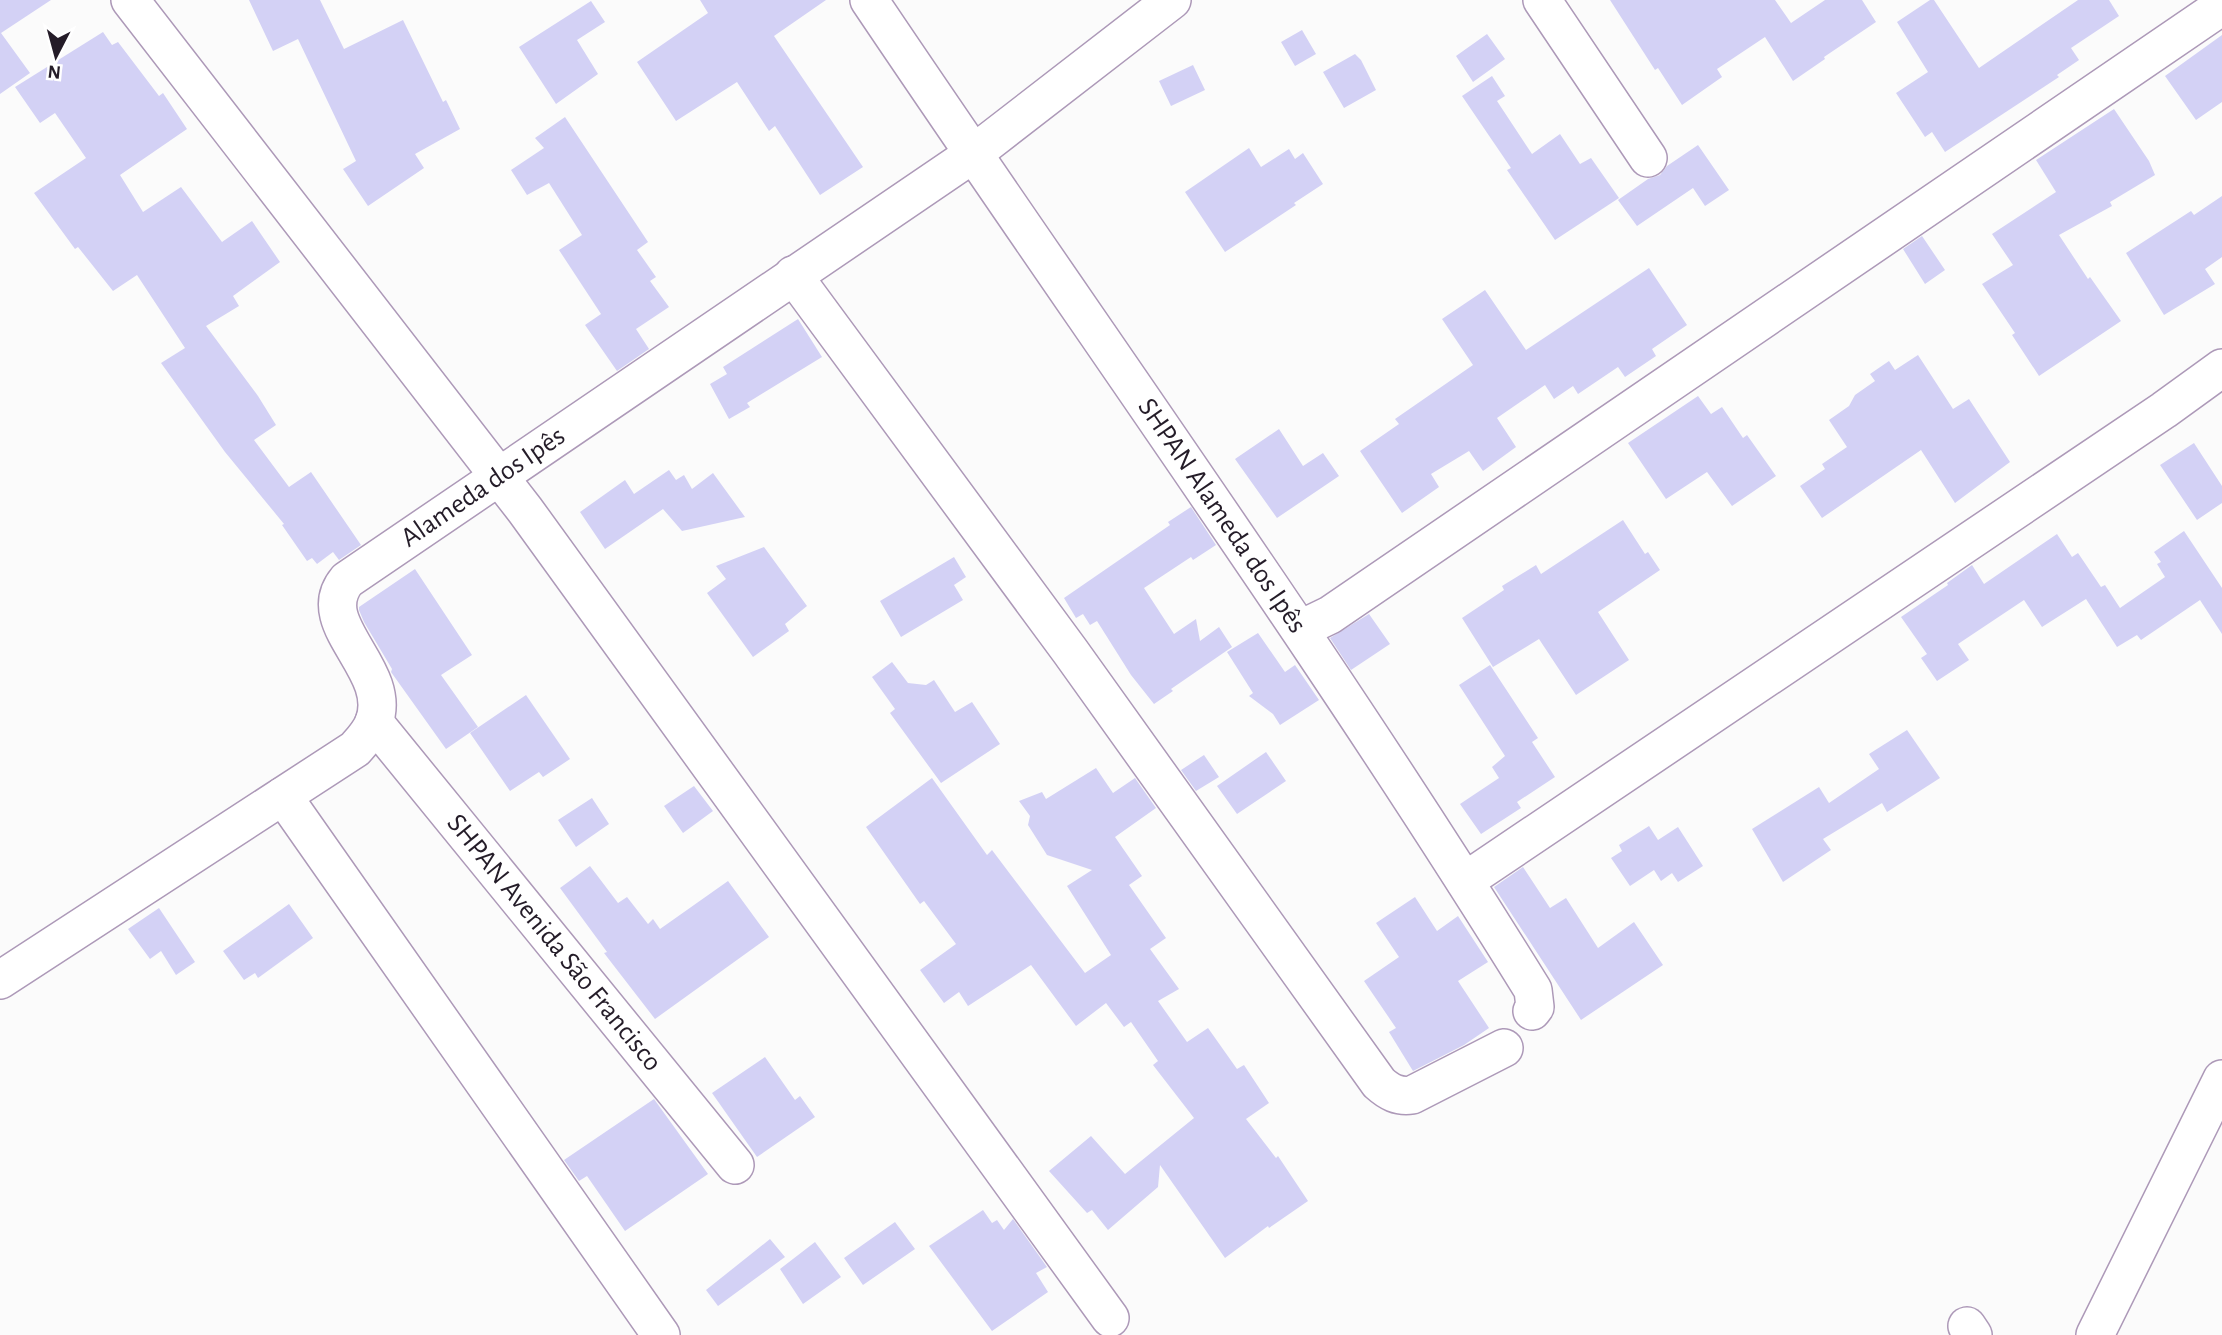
<svg xmlns="http://www.w3.org/2000/svg" width="2222" height="1335" font-family="'Alegreya Sans',sans-serif">
<style>
.building{fill:#d3d1f5}
.lines{fill:none;stroke-linecap:round;stroke-linejoin:round}
.minor-casing{stroke:#ad99b8;stroke-width:40}
.minor{stroke:#fff;stroke-width:37}
.labels{text-anchor:middle;dominant-baseline:central;stroke-width:5;stroke-linejoin:round;paint-order:stroke}
.street-label{font-size:28px;fill:#241c28;stroke:#fff}
</style>
<rect width="100%" height="100%" fill="#fbfbfb"/>
<path class="building" d="M 0,0 L 51,0 L 1,33 L 30,73 L 0,94 Z
M 249,0 L 320,0 L 344,49 L 403,20 L 443,102 L 446,100 L 460,129 L 415,154 L 424,168 L 368,206 L 343,169 L 356,161 L 298,39 L 273,51 Z
M 700,0 L 826,0 L 774,36 L 863,167 L 820,195 L 775,126 L 769,131 L 737,82 L 676,121 L 637,62 L 708,13 Z
M 1610,0 L 1775,0 L 1791,23 L 1825,0 L 1862,0 L 1876,22 L 1824,57 L 1825,59 L 1793,81 L 1765,37 L 1717,69 L 1722,77 L 1682,105 L 1658,68 L 1655,70 Z
M 1930,0 L 1934,0 L 1979,68 L 2078,0 L 2109,0 L 2119,16 L 2071,48 L 2079,60 L 2057,75 L 2059,77 L 1945,152 L 1932,132 L 1925,137 L 1896,93 L 1928,72 L 1897,22 Z
M 591,1 L 605,22 L 577,40 L 598,74 L 556,104 L 519,47 Z
M 1302,30 L 1316,54 L 1295,66 L 1281,42 Z
M 103,32 L 112,45 L 118,42 L 159,96 L 163,93 L 187,129 L 120,175 L 143,212 L 181,187 L 222,242 L 252,221 L 280,262 L 233,296 L 239,306 L 206,326 L 258,396 L 276,425 L 254,440 L 289,487 L 311,472 L 361,545 L 339,560 L 333,552 L 317,564 L 312,558 L 307,561 L 282,525 L 284,524 L 225,452 L 161,363 L 185,348 L 137,275 L 113,291 L 78,247 L 75,249 L 34,193 L 86,158 L 55,113 L 40,123 L 15,87 Z
M 1487,34 L 1505,59 L 1473,82 L 1456,56 Z
M 2222,35 L 2222,102 L 2196,120 L 2165,76 Z
M 1355,54 L 1361,60 L 1376,90 L 1344,108 L 1323,72 Z
M 1193,65 L 1205,90 L 1171,106 L 1159,81 Z
M 1492,76 L 1505,96 L 1497,101 L 1532,154 L 1560,134 L 1580,164 L 1591,158 L 1619,198 L 1555,240 L 1507,170 L 1511,168 L 1462,96 Z
M 2114,109 L 2149,161 L 2155,175 L 2110,202 L 2112,206 L 2059,235 L 2088,279 L 2090,277 L 2121,321 L 2039,376 L 2012,335 L 2015,333 L 1982,284 L 2013,265 L 1992,234 L 2056,192 L 2036,160 Z
M 565,117 L 648,242 L 637,250 L 656,277 L 650,281 L 669,307 L 636,329 L 649,349 L 617,371 L 585,325 L 601,314 L 559,250 L 582,235 L 549,183 L 527,195 L 511,170 L 544,148 L 535,138 Z
M 1698,145 L 1729,190 L 1705,206 L 1693,188 L 1637,226 L 1618,200 L 1648,179 L 1660,175 L 1667,166 Z
M 1249,148 L 1261,167 L 1289,149 L 1295,159 L 1303,153 L 1323,184 L 1294,203 L 1296,205 L 1225,252 L 1185,192 Z
M 2222,196 L 2222,257 L 2205,269 L 2215,284 L 2164,315 L 2126,253 L 2191,211 L 2194,215 Z
M 1922,236 L 1945,270 L 1925,284 L 1903,249 Z
M 1649,268 L 1687,325 L 1652,349 L 1656,356 L 1625,377 L 1618,367 L 1578,394 L 1573,386 L 1554,399 L 1545,385 L 1497,418 L 1516,447 L 1483,471 L 1469,451 L 1431,474 L 1439,487 L 1402,513 L 1360,451 L 1399,424 L 1395,419 L 1473,365 L 1442,319 L 1485,290 L 1526,350 Z
M 798,319 L 822,357 L 747,403 L 750,407 L 729,419 L 710,384 L 727,374 L 723,367 Z
M 1918,355 L 1953,409 L 1969,399 L 2010,462 L 1955,503 L 1921,450 L 1822,518 L 1800,486 L 1825,469 L 1822,464 L 1847,447 L 1829,420 L 1849,406 L 1855,395 L 1875,381 L 1870,374 L 1889,361 L 1895,370 Z
M 1698,396 L 1711,414 L 1722,407 L 1743,438 L 1747,435 L 1776,476 L 1732,506 L 1707,472 L 1666,499 L 1628,443 Z
M 1279,429 L 1303,466 L 1323,453 L 1339,476 L 1277,518 L 1235,459 Z
M 2194,443 L 2222,486 L 2222,503 L 2197,520 L 2160,465 Z
M 669,470 L 676,480 L 684,475 L 692,489 L 713,473 L 745,517 L 682,531 L 663,509 L 605,549 L 580,512 L 625,480 L 634,494 Z
M 1191,507 L 1216,545 L 1193,560 L 1191,557 L 1144,588 L 1174,634 L 1196,619 L 1200,641 L 1219,627 L 1232,647 L 1171,689 L 1173,691 L 1154,704 L 1131,675 L 1097,621 L 1090,625 L 1083,614 L 1076,618 L 1064,598 L 1170,525 L 1168,522 Z
M 1623,520 L 1645,554 L 1648,552 L 1660,570 L 1598,612 L 1629,660 L 1576,695 L 1539,639 L 1493,667 L 1462,618 L 1504,590 L 1502,586 L 1536,565 L 1541,574 Z
M 2184,531 L 2222,588 L 2222,634 L 2200,600 L 2141,640 L 2137,635 L 2117,647 L 2086,599 L 2042,627 L 2024,600 L 1958,644 L 1969,660 L 1937,681 L 1921,658 L 1927,654 L 1901,617 L 1948,585 L 1947,583 L 1972,565 L 1984,584 L 2057,534 L 2072,557 L 2078,553 L 2101,587 L 2105,585 L 2120,608 L 2165,577 L 2157,564 L 2161,562 L 2154,552 Z
M 764,547 L 807,606 L 785,624 L 789,631 L 753,657 L 707,593 L 726,579 L 716,566 Z
M 954,557 L 966,577 L 954,585 L 963,600 L 901,637 L 880,601 Z
M 415,569 L 472,655 L 441,675 L 478,727 L 446,749 L 391,672 L 392,669 L 364,622 L 359,610 L 359,607 Z
M 1369,614 L 1390,644 L 1351,670 L 1330,638 Z
M 1258,633 L 1285,672 L 1295,665 L 1319,700 L 1280,725 L 1273,714 L 1249,696 L 1253,693 L 1227,652 Z
M 892,662 L 908,683 L 926,685 L 934,680 L 955,712 L 972,702 L 1000,744 L 941,783 L 890,713 L 895,709 L 872,677 Z
M 1490,665 L 1538,738 L 1532,742 L 1555,777 L 1517,802 L 1521,808 L 1481,834 L 1460,804 L 1499,778 L 1492,767 L 1505,756 L 1459,685 Z
M 526,695 L 570,759 L 543,777 L 539,772 L 510,791 L 470,733 Z
M 1907,730 L 1940,778 L 1887,812 L 1882,803 L 1823,839 L 1831,850 L 1783,882 L 1752,829 L 1819,787 L 1829,803 L 1879,769 L 1869,754 Z
M 1266,752 L 1286,781 L 1237,814 L 1217,786 Z
M 1204,755 L 1219,777 L 1196,791 L 1181,770 Z
M 1096,768 L 1113,793 L 1135,778 L 1156,808 L 1115,837 L 1142,876 L 1129,885 L 1166,938 L 1150,949 L 1179,989 L 1158,1001 L 1187,1042 L 1208,1028 L 1237,1069 L 1244,1065 L 1269,1103 L 1246,1119 L 1276,1158 L 1278,1156 L 1308,1201 L 1269,1228 L 1268,1226 L 1225,1258 L 1160,1165 L 1158,1187 L 1108,1230 L 1092,1210 L 1087,1213 L 1049,1171 L 1091,1136 L 1125,1174 L 1194,1118 L 1153,1065 L 1158,1061 L 1131,1022 L 1124,1027 L 1106,1003 L 1076,1026 L 1031,965 L 968,1006 L 959,992 L 944,1003 L 920,970 L 956,944 L 924,901 L 920,904 L 866,827 L 932,778 L 987,855 L 992,850 L 1085,973 L 1111,955 L 1067,886 L 1092,870 L 1047,855 L 1028,825 L 1030,816 L 1019,801 L 1042,792 L 1046,799 Z
M 694,786 L 713,811 L 683,833 L 664,806 Z
M 592,798 L 609,824 L 576,847 L 558,820 Z
M 1649,826 L 1658,840 L 1678,827 L 1703,866 L 1678,882 L 1672,873 L 1661,881 L 1654,870 L 1630,886 L 1611,858 L 1622,851 L 1619,845 Z
M 590,866 L 618,903 L 627,897 L 648,924 L 653,919 L 660,929 L 728,881 L 769,937 L 655,1019 L 604,953 L 607,952 L 560,888 Z
M 1523,867 L 1550,908 L 1566,898 L 1598,948 L 1634,922 L 1663,965 L 1581,1020 L 1494,887 Z
M 1415,897 L 1437,931 L 1458,916 L 1488,962 L 1458,981 L 1489,1028 L 1464,1045 L 1413,1071 L 1389,1032 L 1396,1028 L 1364,981 L 1399,957 L 1376,923 Z
M 289,904 L 313,938 L 258,978 L 255,973 L 244,980 L 223,951 Z
M 159,908 L 195,962 L 176,975 L 161,951 L 150,959 L 128,929 Z
M 765,1057 L 795,1100 L 800,1096 L 815,1117 L 757,1157 L 712,1093 Z
M 654,1099 L 708,1174 L 625,1231 L 587,1176 L 579,1181 L 564,1160 Z
M 983,1210 L 992,1223 L 997,1220 L 1004,1230 L 1013,1219 L 1047,1267 L 1036,1273 L 1048,1292 L 992,1331 L 929,1246 Z
M 895,1222 L 915,1249 L 863,1285 L 844,1258 Z
M 770,1239 L 785,1257 L 718,1306 L 706,1290 Z
M 815,1242 L 841,1277 L 803,1304 L 780,1269 Z"/>
<g class="lines">
<g class="minor-casing">
<g id="minor">
<path d="M 130,0 L 525,510 L 1110,1318"/>
<path id="s1" d="M 869,0 C 1091,330 1324,652 1533,990 L 1535,1007 L 1532,1011"/>
<path d="M 1542,0 L 1648,158"/>
<path d="M 793,275 L 1070,651 L 1379,1083 C 1389,1092 1398,1097 1412,1095 L 1504,1048"/>
<path d="M 1301,629 L 1330,615 L 2222,6"/>
<path id="s2" d="M 374,722 L 735,1165"/>
<path d="M 283,796 L 661,1335"/>
<path d="M 1465,881 L 2164,410 L 2222,368"/>
<path id="s3" d="M 0,980 L 355,749 C 362,741 370,733 374,722 C 394,669 310,624 347,580 L 973,154 L 1172,0"/>
<path d="M 1967,1326 L 1973,1335"/>
<path d="M 2095,1335 L 2222,1079"/>
</g>
</g>
<use href="#minor" class="minor"/>
</g>
<g class="labels">
<g class="street-label">
<text stroke="none"><textPath href="#s3" startOffset="775">Alameda dos Ipês</textPath></text>
<text stroke="none"><textPath href="#s1" startOffset="625">SHPAN Alameda dos Ipês</textPath></text>
<text stroke="none"><textPath href="#s2" startOffset="285">SHPAN Avenida São Francisco</textPath></text>
</g>
</g>
<g transform="translate(56 56) rotate(186)" stroke="#ffffff" stroke-width="5" paint-order="stroke">
<path d="M0-5L12 26L0 18L-12 26Z" fill="#241c28"/>
<text y="-10" font-size="19" font-weight="bold" text-anchor="middle" fill="#241c28">N</text>
</g>
</svg>
